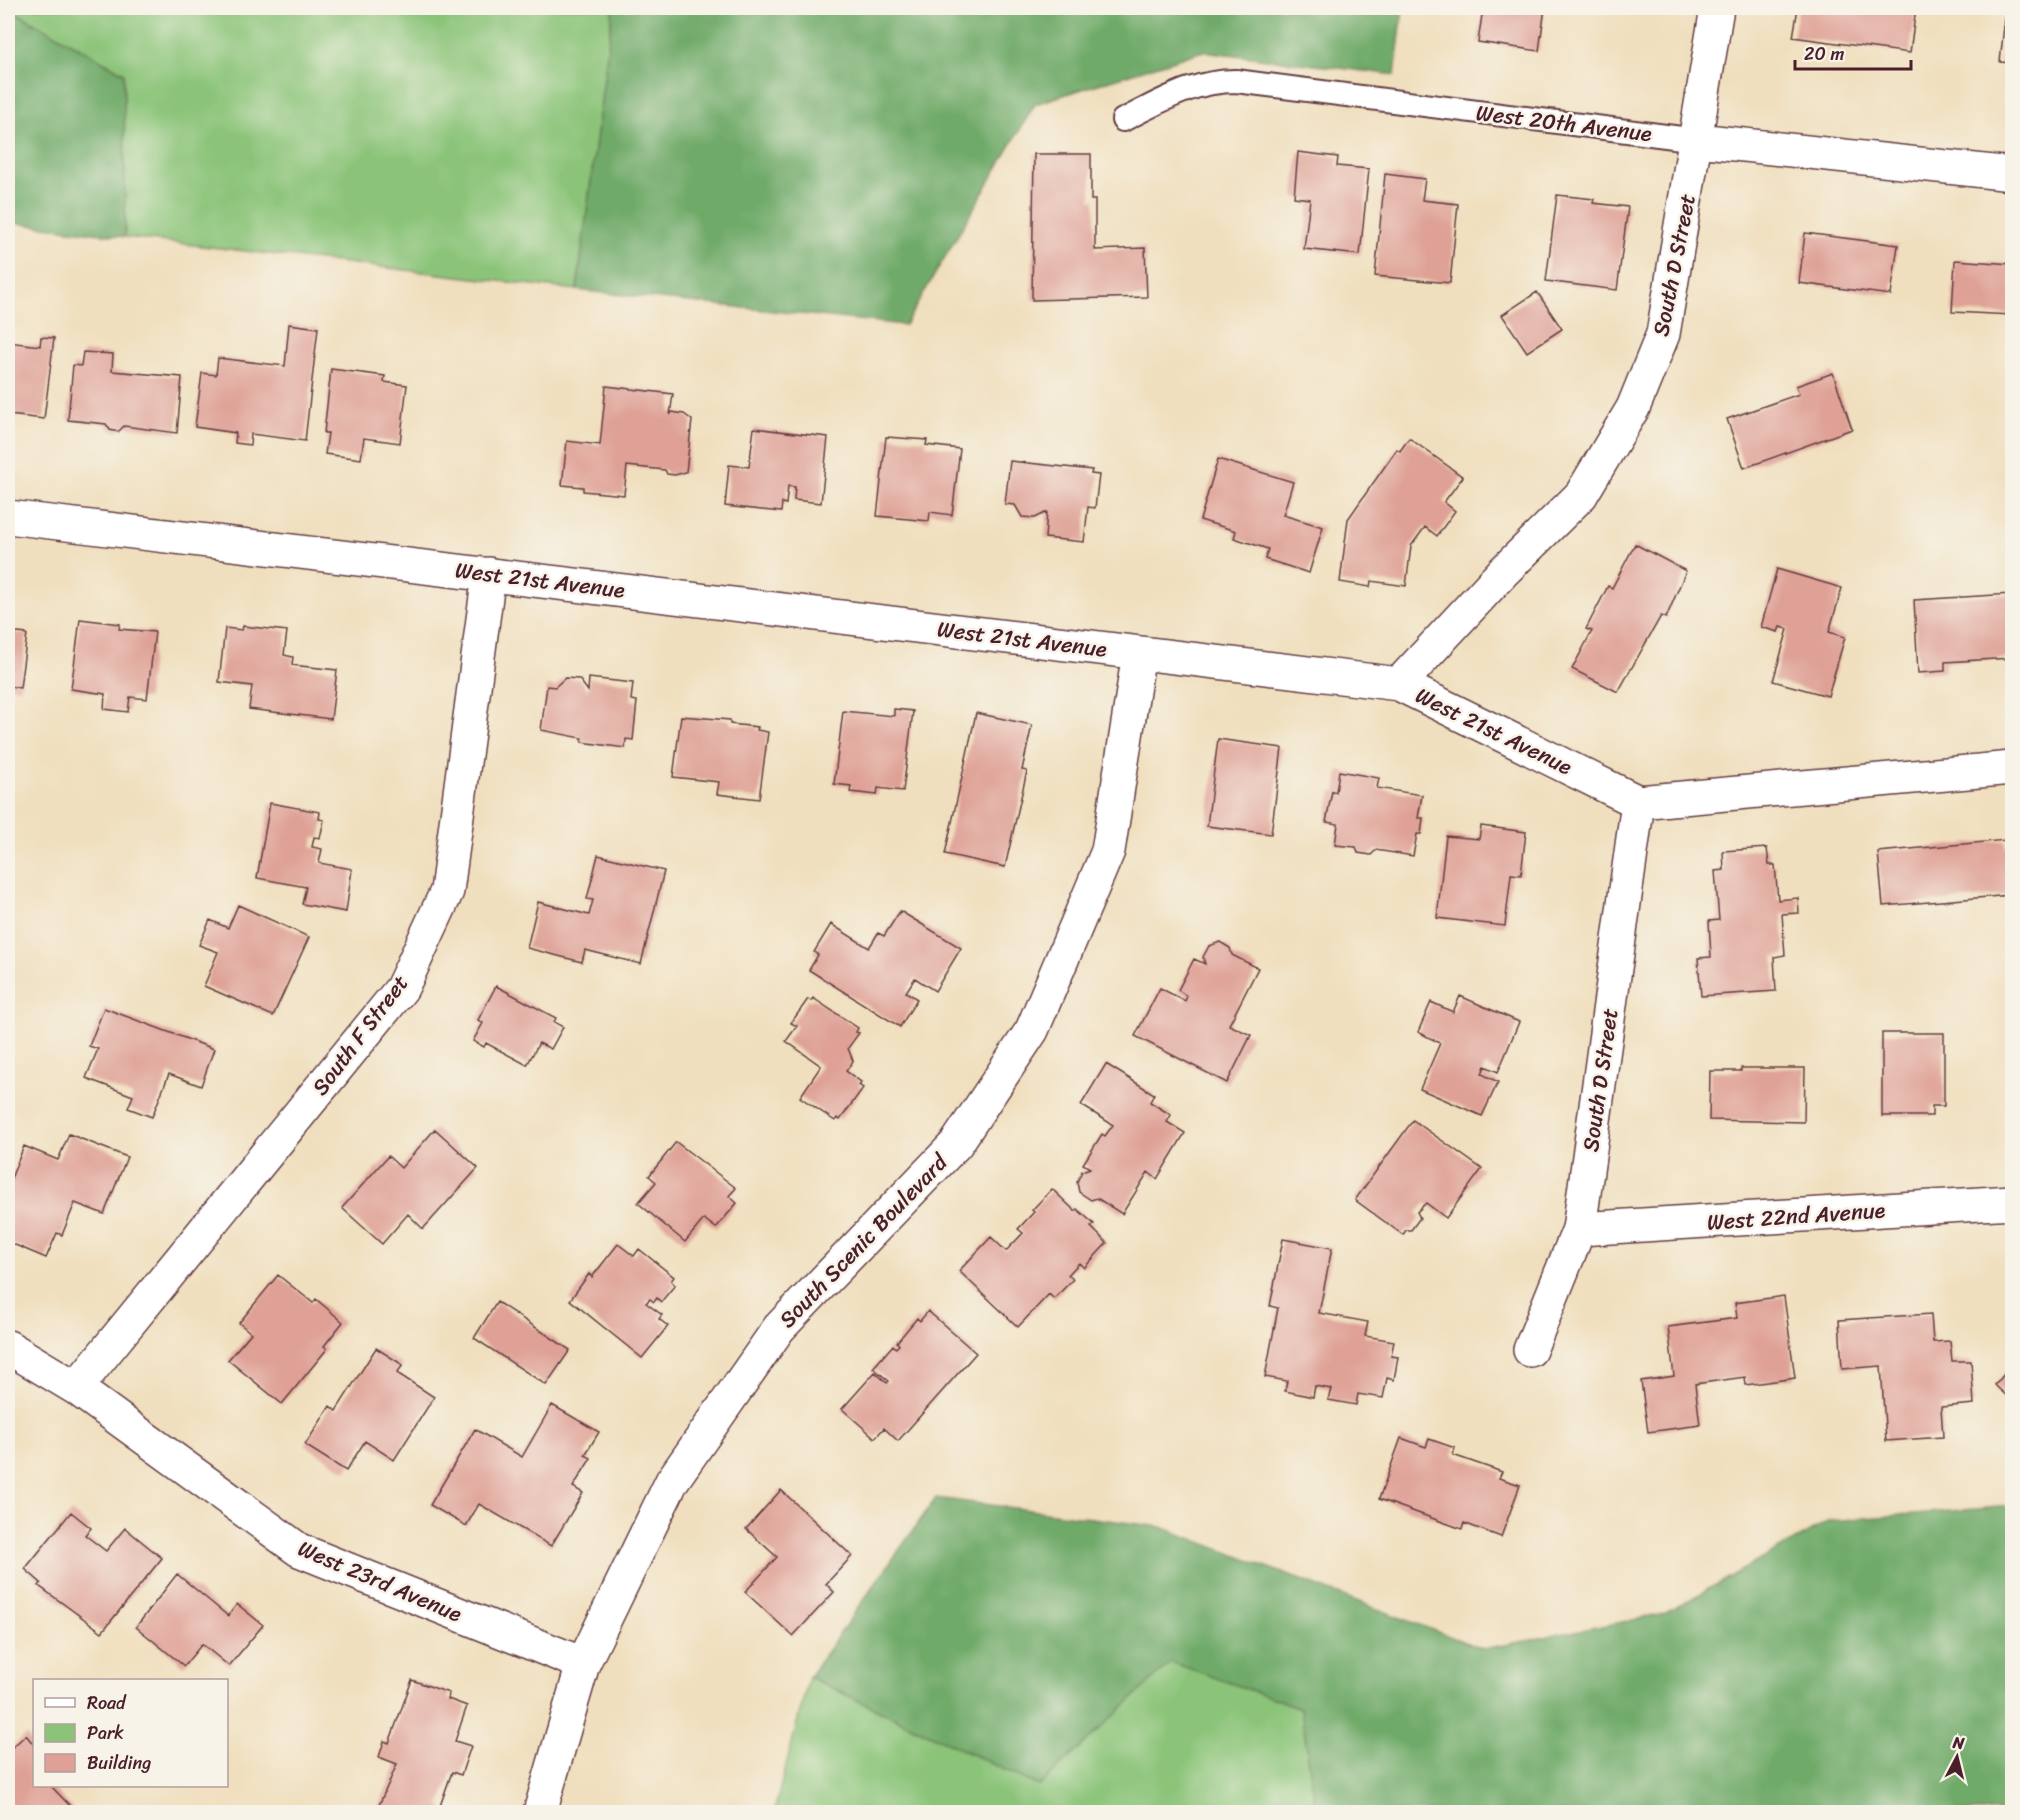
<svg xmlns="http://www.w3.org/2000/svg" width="2020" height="1820" font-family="Sriracha,sans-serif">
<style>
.green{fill:#8bc479;stroke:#6a7252;stroke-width:1.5}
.forest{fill:#70aa69;stroke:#5d644a;stroke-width:1.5}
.building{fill:#dfa196}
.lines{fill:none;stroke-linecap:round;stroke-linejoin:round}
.service-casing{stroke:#633c41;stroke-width:26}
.minor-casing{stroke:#633c41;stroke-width:36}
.service{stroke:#fff;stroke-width:22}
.minor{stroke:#fff;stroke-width:33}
.labels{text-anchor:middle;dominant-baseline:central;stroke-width:5;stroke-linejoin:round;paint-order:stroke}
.street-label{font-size:22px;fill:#4a1f2b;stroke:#f7f3e8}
</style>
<rect width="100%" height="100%" fill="#f7f3e8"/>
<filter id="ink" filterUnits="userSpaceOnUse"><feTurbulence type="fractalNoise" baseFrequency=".0167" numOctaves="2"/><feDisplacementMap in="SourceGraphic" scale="12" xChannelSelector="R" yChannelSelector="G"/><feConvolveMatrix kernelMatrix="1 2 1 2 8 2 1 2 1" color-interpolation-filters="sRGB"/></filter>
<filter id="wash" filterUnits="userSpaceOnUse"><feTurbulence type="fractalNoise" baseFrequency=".008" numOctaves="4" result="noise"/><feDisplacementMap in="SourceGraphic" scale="24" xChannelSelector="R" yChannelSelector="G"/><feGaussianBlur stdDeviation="1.35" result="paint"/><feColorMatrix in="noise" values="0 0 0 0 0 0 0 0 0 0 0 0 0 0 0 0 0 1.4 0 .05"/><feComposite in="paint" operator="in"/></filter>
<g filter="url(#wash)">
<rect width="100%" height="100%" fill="#f0dfbe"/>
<path class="green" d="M 8,8 L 613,8 L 577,290 L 125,237 L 124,73 Z
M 1170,1661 L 1301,1708 L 1316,1812 L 774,1812 L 809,1677 L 1039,1786 Z"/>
<path class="forest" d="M 8,8 L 124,73 L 125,237 L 8,222 Z
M 613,8 L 1403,8 L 1395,75 L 1203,51 L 1035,104 L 905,325 L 577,290 Z
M 936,1498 L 1161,1527 L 1483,1649 L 1664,1614 L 1829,1521 L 2012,1506 L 2012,1812 L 1316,1812 L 1301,1708 L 1171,1662 L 1039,1786 L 809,1677 Z"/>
<g id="blocks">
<path class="building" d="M 1483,8 L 1545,8 L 1539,51 L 1478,42 Z
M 1798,8 L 1916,8 L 1910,53 L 1793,37 Z
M 2006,8 L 2012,8 L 2012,63 L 2000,62 Z
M 1298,152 L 1338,157 L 1337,166 L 1369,169 L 1360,255 L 1304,249 L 1310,199 L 1294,197 Z
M 1034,154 L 1091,154 L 1091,200 L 1095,200 L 1095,250 L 1145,248 L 1147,297 L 1032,300 Z
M 1385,174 L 1425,179 L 1422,200 L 1458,204 L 1450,283 L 1375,276 Z
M 1557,195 L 1594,199 L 1593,203 L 1628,207 L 1617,290 L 1546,281 Z
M 1805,233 L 1898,245 L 1891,295 L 1799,283 Z
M 1955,260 L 2012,264 L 2012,315 L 1952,312 Z
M 1537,292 L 1562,329 L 1527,352 L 1502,315 Z
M 289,324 L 318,328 L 305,441 L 251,434 L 250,445 L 235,443 L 236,433 L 195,427 L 202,373 L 216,375 L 218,358 L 285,366 Z
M 41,337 L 54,338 L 44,419 L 9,415 L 11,400 L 8,399 L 8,342 L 40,346 Z
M 83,352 L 113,354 L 112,371 L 182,377 L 177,433 L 124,426 L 118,432 L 110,430 L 106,424 L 68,420 L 73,365 L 81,366 Z
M 331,369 L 385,376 L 384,382 L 407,385 L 400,443 L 364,438 L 361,459 L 325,454 L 328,433 L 324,433 Z
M 1833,373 L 1852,429 L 1744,468 L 1727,419 L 1799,394 L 1796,386 Z
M 606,386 L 673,394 L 670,415 L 672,412 L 684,414 L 692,420 L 686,472 L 675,475 L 667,474 L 665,470 L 627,466 L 624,495 L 583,491 L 583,487 L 562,485 L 567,441 L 600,445 Z
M 754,428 L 828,437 L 821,503 L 794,500 L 795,487 L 788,486 L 786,504 L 782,503 L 781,512 L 725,506 L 729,465 L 749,467 Z
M 886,437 L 927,440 L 926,445 L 960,449 L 952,515 L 930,512 L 929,521 L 877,516 Z
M 1409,438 L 1463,477 L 1444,502 L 1455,511 L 1437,536 L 1425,527 L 1411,546 L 1406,586 L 1371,581 L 1370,587 L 1340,582 L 1348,519 L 1397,449 L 1400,451 Z
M 1218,459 L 1293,482 L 1283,515 L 1323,527 L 1309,573 L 1265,559 L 1268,549 L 1234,538 L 1236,531 L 1200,520 Z
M 1010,461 L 1092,470 L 1091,474 L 1099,475 L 1095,508 L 1088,507 L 1084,542 L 1045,538 L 1047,512 L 1035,518 L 1022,517 L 1015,505 L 1005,504 Z
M 1635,544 L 1686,571 L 1666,618 L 1661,616 L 1618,692 L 1572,669 L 1592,631 L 1586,629 L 1608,586 L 1612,588 Z
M 1777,569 L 1842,588 L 1829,632 L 1845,637 L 1828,696 L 1773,681 L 1788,629 L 1780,627 L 1778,632 L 1761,627 Z
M 2012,594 L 2012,658 L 1945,662 L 1945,671 L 1918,673 L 1914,600 Z
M 80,619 L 120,624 L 119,629 L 155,632 L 147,699 L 130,697 L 128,712 L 104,709 L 105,694 L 71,689 Z
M 243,626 L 287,631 L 284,655 L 293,657 L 292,665 L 337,670 L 331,719 L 249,709 L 252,686 L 219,682 L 225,628 L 242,630 Z
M 8,632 L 27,634 L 20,688 L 8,686 Z
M 565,678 L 579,679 L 588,691 L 589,678 L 633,683 L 631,700 L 637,701 L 633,740 L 626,739 L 625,748 L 582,742 L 582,738 L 541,730 L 547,686 L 555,687 Z
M 894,709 L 913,711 L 903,791 L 878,788 L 877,795 L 850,792 L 851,786 L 834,784 L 843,711 L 894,716 Z
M 976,713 L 1032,725 L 1022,770 L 1027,771 L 1005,867 L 945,854 Z
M 681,716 L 730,720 L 730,724 L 758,727 L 757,730 L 768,732 L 759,799 L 717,794 L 719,782 L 673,777 Z
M 1218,739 L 1282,748 L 1271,834 L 1207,826 Z
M 1339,771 L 1379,778 L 1377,788 L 1422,795 L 1418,818 L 1423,818 L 1421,834 L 1417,834 L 1413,856 L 1376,850 L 1371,855 L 1358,853 L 1356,847 L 1335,845 L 1338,824 L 1326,822 L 1332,791 L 1336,792 Z
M 270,803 L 320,812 L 319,819 L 324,820 L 320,838 L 314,837 L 312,847 L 322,849 L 319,863 L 352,869 L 346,912 L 302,904 L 306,887 L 257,878 Z
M 1481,826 L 1526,832 L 1521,875 L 1511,874 L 1505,926 L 1437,918 L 1446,836 L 1479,839 Z
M 2006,840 L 2011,895 L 1883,906 L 1878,852 Z
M 1767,848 L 1769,865 L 1775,865 L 1778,900 L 1798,898 L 1799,913 L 1782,914 L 1785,955 L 1774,957 L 1776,991 L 1701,996 L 1698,958 L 1711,957 L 1709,921 L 1719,920 L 1715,871 L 1724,870 L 1723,851 Z
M 598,855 L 664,871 L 641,964 L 585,950 L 582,962 L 527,948 L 538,902 L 589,915 L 593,900 L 587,899 Z
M 238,905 L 309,937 L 273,1016 L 204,986 L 218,952 L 199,945 L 210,920 L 228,928 Z
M 900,911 L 961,948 L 935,991 L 915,978 L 906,992 L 917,999 L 900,1027 L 809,970 L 818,955 L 814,952 L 831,924 L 869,948 L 878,933 L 884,936 Z
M 1220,942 L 1230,948 L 1232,955 L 1258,968 L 1229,1025 L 1251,1035 L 1227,1083 L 1135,1036 L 1160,988 L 1185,1001 L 1187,996 L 1178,990 L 1194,959 L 1205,964 L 1203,957 L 1209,946 Z
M 496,986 L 556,1018 L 554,1022 L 563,1027 L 551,1049 L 539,1043 L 527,1065 L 486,1043 L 484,1047 L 473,1041 L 483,1023 L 478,1020 Z
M 1460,996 L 1519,1022 L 1498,1072 L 1485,1066 L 1482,1074 L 1498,1082 L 1482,1116 L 1420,1089 L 1440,1043 L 1418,1032 L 1431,1002 L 1453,1012 Z
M 813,998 L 858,1028 L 856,1032 L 859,1033 L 848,1048 L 853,1061 L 846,1071 L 861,1082 L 859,1085 L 863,1088 L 840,1120 L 837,1118 L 835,1121 L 800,1097 L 821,1066 L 786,1041 L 797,1026 L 791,1023 L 808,999 L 811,1001 Z
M 104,1008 L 214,1049 L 201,1086 L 169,1074 L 152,1117 L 128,1108 L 133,1096 L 86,1078 L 98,1049 L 89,1046 Z
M 1882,1033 L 1944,1033 L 1944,1106 L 1932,1106 L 1932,1116 L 1882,1116 Z
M 1106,1064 L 1154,1094 L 1150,1102 L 1171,1115 L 1167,1122 L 1185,1133 L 1157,1179 L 1148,1172 L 1122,1214 L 1097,1198 L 1091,1200 L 1079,1192 L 1077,1182 L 1082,1171 L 1090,1168 L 1083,1164 L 1102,1134 L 1105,1136 L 1113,1125 L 1081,1105 Z
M 1741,1068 L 1805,1068 L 1804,1122 L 1709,1120 L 1710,1071 L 1741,1071 Z
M 1413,1120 L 1482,1169 L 1446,1218 L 1426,1203 L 1417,1212 L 1420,1218 L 1411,1230 L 1406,1230 L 1403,1235 L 1355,1200 Z
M 435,1129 L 478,1168 L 423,1229 L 408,1214 L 382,1244 L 342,1208 L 388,1156 L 401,1168 Z
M 69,1134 L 127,1157 L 104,1214 L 75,1203 L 62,1235 L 57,1233 L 46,1258 L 8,1242 L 10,1219 L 8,1218 L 8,1186 L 24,1146 L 58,1160 Z
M 676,1142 L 736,1188 L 729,1196 L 737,1203 L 716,1228 L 704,1219 L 685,1242 L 638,1203 L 656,1182 L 649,1176 Z
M 1052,1189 L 1075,1211 L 1077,1209 L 1094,1224 L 1091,1227 L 1107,1243 L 1084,1268 L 1079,1263 L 1068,1275 L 1073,1279 L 1054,1299 L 1049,1294 L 1018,1327 L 959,1271 L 991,1237 L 1006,1251 L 1023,1233 L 1018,1229 L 1034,1212 L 1032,1210 Z
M 1283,1239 L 1332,1248 L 1319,1313 L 1368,1322 L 1365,1336 L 1394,1341 L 1391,1356 L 1398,1357 L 1394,1380 L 1387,1378 L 1383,1398 L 1358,1394 L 1356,1405 L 1328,1400 L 1331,1389 L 1315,1386 L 1313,1397 L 1285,1391 L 1287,1381 L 1265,1377 L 1278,1308 L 1270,1306 Z
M 618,1244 L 634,1256 L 639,1249 L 674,1277 L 671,1281 L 675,1285 L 661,1302 L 657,1298 L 654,1302 L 650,1299 L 646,1303 L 662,1315 L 659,1319 L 668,1326 L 642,1358 L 570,1300 L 589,1274 L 592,1277 Z
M 278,1275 L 313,1303 L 316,1299 L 343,1322 L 324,1346 L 327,1349 L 282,1404 L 228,1360 L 251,1333 L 239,1323 Z
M 1784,1296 L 1795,1378 L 1746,1385 L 1745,1377 L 1695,1384 L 1700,1425 L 1648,1432 L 1641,1381 L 1674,1376 L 1668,1327 L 1737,1318 L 1735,1303 Z
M 497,1302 L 570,1350 L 546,1385 L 474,1338 Z
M 928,1311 L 976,1353 L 898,1441 L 884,1428 L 875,1438 L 842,1409 L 875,1372 L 887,1383 L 889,1381 L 873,1368 L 893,1345 L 896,1348 L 899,1345 L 897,1342 L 917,1318 L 920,1321 Z
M 1931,1314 L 1933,1342 L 1950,1341 L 1952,1361 L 1971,1361 L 1974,1404 L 1941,1407 L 1943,1437 L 1886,1441 L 1881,1366 L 1842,1369 L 1839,1320 Z
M 376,1348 L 403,1365 L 397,1373 L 434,1397 L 394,1460 L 365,1441 L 346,1471 L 305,1445 L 330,1406 L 336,1411 Z
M 2012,1365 L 2012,1401 L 1995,1385 Z
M 552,1405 L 599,1432 L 585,1455 L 591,1458 L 573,1487 L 583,1493 L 551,1546 L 479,1504 L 466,1526 L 430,1505 L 475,1429 L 522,1457 Z
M 1401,1438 L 1426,1447 L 1429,1439 L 1455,1448 L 1453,1455 L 1502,1472 L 1499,1478 L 1520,1485 L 1501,1537 L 1464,1523 L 1462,1529 L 1379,1499 Z
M 781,1490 L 852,1556 L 826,1584 L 834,1592 L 793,1636 L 745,1592 L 777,1557 L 746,1529 Z
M 71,1512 L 91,1528 L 85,1535 L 106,1551 L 125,1528 L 162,1558 L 102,1632 L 39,1586 L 41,1583 L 25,1569 Z
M 177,1574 L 228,1616 L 237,1604 L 263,1625 L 229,1666 L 202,1644 L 184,1666 L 136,1627 Z
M 412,1680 L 449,1693 L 448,1699 L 467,1706 L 455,1741 L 471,1746 L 461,1775 L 452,1772 L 440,1806 L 444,1807 L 442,1812 L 376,1812 L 397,1764 L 379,1757 L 384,1741 L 389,1743 Z
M 26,1735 L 34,1745 L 34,1786 L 51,1786 L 73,1809 L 69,1812 L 8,1812 L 8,1751 Z"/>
</g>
</g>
<g filter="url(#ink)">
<use href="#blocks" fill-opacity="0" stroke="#633c41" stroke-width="1.5"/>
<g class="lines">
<g class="service-casing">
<path id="service" d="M 1123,120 C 1162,101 1192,81 1236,81 L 1697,140"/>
</g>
<g class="minor-casing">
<path id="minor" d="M 1697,140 L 2012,174
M 8,517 L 1399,684 L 1638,802 L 2012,768
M 1399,684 L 1503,572 L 1581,495 L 1633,408 L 1663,334 L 1717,8
M 1579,1229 L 2012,1202
M 8,1347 L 76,1388 L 299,1550 L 583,1664
M 1530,1350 L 1579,1229 L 1638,802
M 76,1388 L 402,988 L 447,891 L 489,574
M 540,1812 L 583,1664 L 672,1481 L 779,1328 L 956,1144 L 1032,1030 L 1108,851 L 1139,653"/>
</g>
<use href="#service" class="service"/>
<use href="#minor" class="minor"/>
</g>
</g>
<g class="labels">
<g class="street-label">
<text transform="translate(1564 123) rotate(7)">West 20th Avenue</text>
<text transform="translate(1674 265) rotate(-79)">South D Street</text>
<text transform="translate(540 580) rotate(7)">West 21st Avenue</text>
<text transform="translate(1022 639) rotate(7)">West 21st Avenue</text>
<text transform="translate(1494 731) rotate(26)">West 21st Avenue</text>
<text transform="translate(360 1035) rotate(-53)">South F Street</text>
<text transform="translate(1600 1080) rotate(-82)">South D Street</text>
<text transform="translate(1796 1216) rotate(-4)">West 22nd Avenue</text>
<text transform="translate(863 1241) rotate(-46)">South Scenic Boulevard</text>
<text transform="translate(380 1581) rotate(23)">West 23rd Avenue</text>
</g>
</g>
<rect width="2020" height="1820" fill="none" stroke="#f7f3e8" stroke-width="30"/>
<rect x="33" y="1679" width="195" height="108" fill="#f7f3e8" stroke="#b29e9c" stroke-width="1.5"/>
<rect x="45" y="1698" width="30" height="9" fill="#ffffff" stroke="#b29e9c" stroke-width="1.5"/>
<text x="87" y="1709" font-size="18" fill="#4a1f2b">Road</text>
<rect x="45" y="1724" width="30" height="18" fill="#8bc479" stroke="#b29e9c" stroke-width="1.5"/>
<text x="87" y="1739" font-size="18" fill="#4a1f2b">Park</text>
<rect x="45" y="1754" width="30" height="18" fill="#dfa196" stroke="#b29e9c" stroke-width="1.5"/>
<text x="87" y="1769" font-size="18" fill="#4a1f2b">Building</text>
<g transform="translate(1957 1757) rotate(7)" stroke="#f7f3e8" stroke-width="4.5" paint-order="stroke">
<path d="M0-4.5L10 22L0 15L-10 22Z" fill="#4a1f2b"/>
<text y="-9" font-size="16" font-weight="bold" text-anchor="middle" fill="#4a1f2b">N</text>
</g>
<path d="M1795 60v9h116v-9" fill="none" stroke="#4a1f2b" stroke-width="3"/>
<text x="1804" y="60" font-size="18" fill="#4a1f2b" stroke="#f7f3e8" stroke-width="4.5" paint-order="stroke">20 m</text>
</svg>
